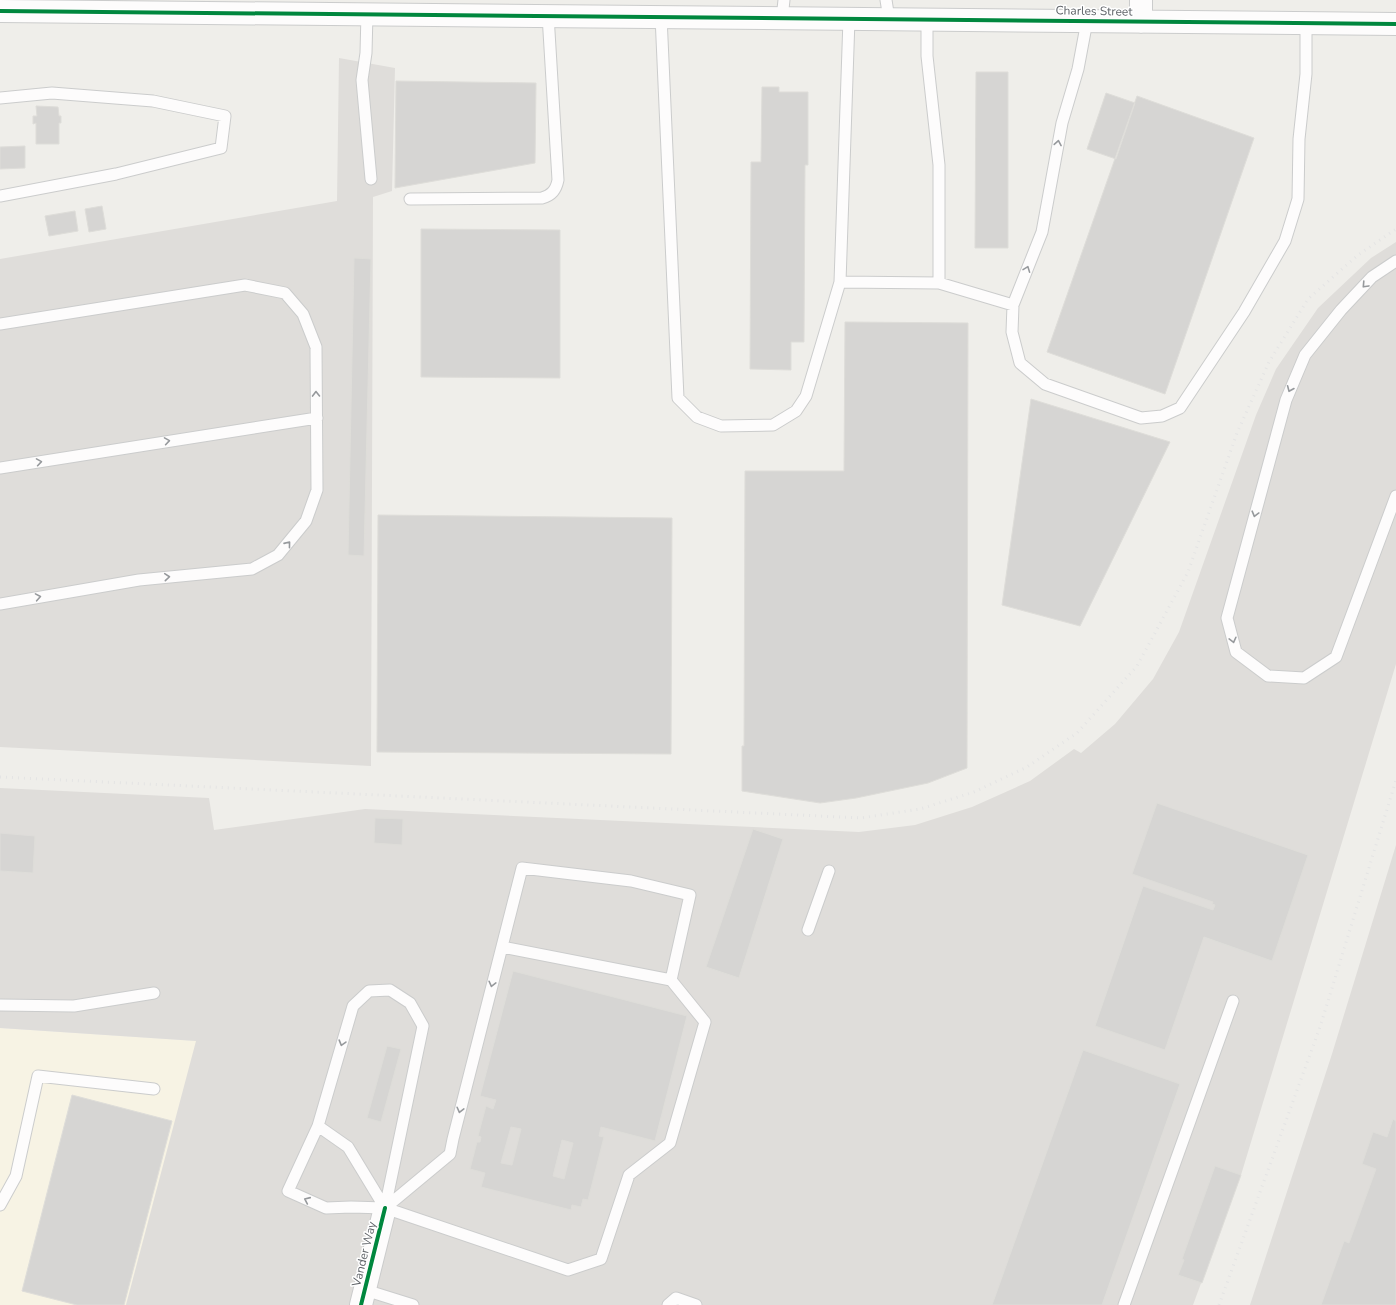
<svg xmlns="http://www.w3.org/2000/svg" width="1396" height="1305" font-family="'Nunito Sans',sans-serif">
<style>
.commercial{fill:#f7f3e4}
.industrial{fill:#dfddda}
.building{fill:#d6d5d3;stroke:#deddd9;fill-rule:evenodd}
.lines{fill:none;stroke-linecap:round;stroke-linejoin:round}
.lane-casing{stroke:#cbcccc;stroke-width:13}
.street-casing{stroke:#cbcccc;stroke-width:24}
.lane{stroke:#fdfcfc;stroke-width:11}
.street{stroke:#fdfcfc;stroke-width:22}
.rail{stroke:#e4e4e4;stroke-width:3;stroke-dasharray:1 5;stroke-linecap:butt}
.cycleway-casing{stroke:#fff;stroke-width:6}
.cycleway{stroke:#00873e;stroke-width:4}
.oneway{stroke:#96999c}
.labels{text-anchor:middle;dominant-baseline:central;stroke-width:3;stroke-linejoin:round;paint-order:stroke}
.street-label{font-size:12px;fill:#5f6368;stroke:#fff}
</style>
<rect width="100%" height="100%" fill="#efeeea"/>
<path class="commercial" d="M 0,1028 L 197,1041 L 126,1305 L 0,1305 Z"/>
<path class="industrial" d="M 339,58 L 395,68 L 392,191 L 373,197 L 371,766 L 0,747 L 0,259 L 337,201 Z
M 1396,242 L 1396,664 L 1241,1175 L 1193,1305 L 126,1305 L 196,1041 L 0,1028 L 0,788 L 209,798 L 214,830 L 365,809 L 859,832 L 915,825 L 972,807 L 1030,781 L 1074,749 L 1081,753 L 1115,724 L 1153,679 L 1179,632 L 1256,415 L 1276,369 L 1318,308 L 1371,258 Z
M 1396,845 L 1396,1305 L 1250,1305 L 1332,1054 Z"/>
<path class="building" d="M 976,72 L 1008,72 L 1008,248 L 975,248 Z
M 396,81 L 536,83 L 535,163 L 395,188 Z
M 762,87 L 779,87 L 779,92 L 808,92 L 808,165 L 805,165 L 804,342 L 791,342 L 791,370 L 750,369 L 751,162 L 761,162 Z
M 1106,93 L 1135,103 L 1116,159 L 1087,149 Z
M 1137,96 L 1254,138 L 1165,394 L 1047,352 Z
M 36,106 L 58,107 L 59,116 L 61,116 L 61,123 L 59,123 L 59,144 L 36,144 L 36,123 L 33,124 L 33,116 L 37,116 Z
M 25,146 L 25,168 L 0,169 L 0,147 Z
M 102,206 L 106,229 L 89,232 L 85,209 Z
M 75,211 L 78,231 L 49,236 L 45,216 Z
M 421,229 L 560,230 L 560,378 L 421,377 Z
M 354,258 L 371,259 L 364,556 L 348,555 Z
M 845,322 L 968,323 L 967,768 L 928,783 L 856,798 L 820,803 L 742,791 L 742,746 L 744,746 L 745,471 L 844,471 Z
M 1031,399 L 1170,442 L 1080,626 L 1002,605 Z
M 378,515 L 672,518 L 671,754 L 377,752 Z
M 1157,803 L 1308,855 L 1272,961 L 1204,937 L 1165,1050 L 1095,1026 L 1143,886 L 1213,910 L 1215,905 L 1212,904 L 1213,902 L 1132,874 Z
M 375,818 L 403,819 L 402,845 L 374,843 Z
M 753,829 L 783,839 L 739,978 L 706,967 Z
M 0,833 L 35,836 L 33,873 L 0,871 Z
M 513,971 L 687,1016 L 655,1141 L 601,1127 L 599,1136 L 604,1137 L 588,1200 L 583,1199 L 581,1207 L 572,1205 L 571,1210 L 481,1187 L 485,1173 L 470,1169 L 477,1142 L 480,1142 L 481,1137 L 478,1136 L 486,1106 L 493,1109 L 496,1100 L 480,1096 ZM 511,1127 L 521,1129 L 512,1165 L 501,1163 ZM 562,1140 L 573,1143 L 564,1179 L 553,1176 Z
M 387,1046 L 401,1049 L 381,1122 L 367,1118 Z
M 1083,1050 L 1180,1084 L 1102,1305 L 992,1305 Z
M 72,1095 L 172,1121 L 124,1305 L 77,1305 L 22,1291 Z
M 1393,1119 L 1396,1121 L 1396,1305 L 1321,1305 L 1344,1241 L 1349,1243 L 1376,1169 L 1362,1164 L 1373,1132 L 1387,1137 Z
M 1215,1166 L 1241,1175 L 1202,1283 L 1178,1275 L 1184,1260 L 1182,1259 Z"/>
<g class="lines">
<g class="lane-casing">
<path id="lane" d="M 886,0 L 889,19
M 367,13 L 366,53 L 362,80 L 371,179
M 661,16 L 678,398 L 697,417 L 721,426 L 773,425 L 796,411 L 806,396 L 840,282
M 782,18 L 784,0
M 849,19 L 840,282 L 939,283 L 1013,305 L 1012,332 L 1020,363 L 1045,384 L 1141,418 L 1162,416 L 1180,408 L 1244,312 L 1285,241 L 1298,199 L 1299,139 L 1306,74 L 1306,24
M 927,19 L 927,56 L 939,165 L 939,283
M 0,98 L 52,93 L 153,101 L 225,116 L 221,148 L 116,174 L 0,196
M 410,199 L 542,198 C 552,195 556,190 558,180 L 548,15
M 1396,261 L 1372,277 L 1341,310 L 1305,355 L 1286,400 L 1227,618 L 1236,652 L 1268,676 L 1304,678 L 1336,657 L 1396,496
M 1013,305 L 1042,232 L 1062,123 L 1078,69 L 1087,21
M 0,324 L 245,285 L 285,293 L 303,314 L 316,347 L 317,490 L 306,521 L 278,555 L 252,569 L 139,580 L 0,604
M 0,468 L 317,418
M 808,930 L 829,871
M 0,1005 L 74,1006 L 154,993
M 318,1126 L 348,1147 L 385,1208 L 423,1026 L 410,1003 L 390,990 L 369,991 L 353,1006 L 318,1126 L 288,1191 L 326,1208 L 351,1207 L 385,1208 L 568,1270 L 601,1259 L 629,1175 L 670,1143 L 705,1022 L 671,980
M 0,1205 L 16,1176 L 38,1076 L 154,1089
M 385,1208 L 450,1154 L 453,1139 L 522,868 L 631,881 L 690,895 L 671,980 L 502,947
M 365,1290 L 413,1305
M 668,1305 L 676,1298 L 696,1305
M 1124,1305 L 1233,1001"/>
</g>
<g class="street-casing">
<path id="street" d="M 0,11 L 1396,24
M 1141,22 L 1141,0
M 361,1305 L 385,1208"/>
</g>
<use href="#lane" class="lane"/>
<use href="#street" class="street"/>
<path class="rail" d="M 0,777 L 861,818 L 920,809 L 974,792 L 1027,767 L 1077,733 L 1137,666 L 1188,572 L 1237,433 L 1269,362 L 1308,299 L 1358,255 L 1396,229
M 1219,1305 L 1320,1027 L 1396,780"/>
<g class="cycleway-casing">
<path id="cycleway" d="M 0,11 L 1396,24
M 361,1305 L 385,1208"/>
</g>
<use href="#cycleway" class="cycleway"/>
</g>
<defs><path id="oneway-chevron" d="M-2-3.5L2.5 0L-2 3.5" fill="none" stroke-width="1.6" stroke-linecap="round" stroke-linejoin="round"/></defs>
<g class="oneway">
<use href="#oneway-chevron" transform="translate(1058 143) rotate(-80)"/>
<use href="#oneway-chevron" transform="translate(1027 269) rotate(-69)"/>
<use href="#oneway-chevron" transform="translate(1365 285) rotate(133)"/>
<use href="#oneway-chevron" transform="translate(1290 389) rotate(113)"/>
<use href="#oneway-chevron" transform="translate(316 394) rotate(-91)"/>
<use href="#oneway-chevron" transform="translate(167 441) rotate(-9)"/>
<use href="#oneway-chevron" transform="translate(39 462) rotate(-9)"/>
<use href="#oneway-chevron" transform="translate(1255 514) rotate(105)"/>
<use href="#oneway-chevron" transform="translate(288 544) rotate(-51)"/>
<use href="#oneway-chevron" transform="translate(167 577) rotate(-5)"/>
<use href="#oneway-chevron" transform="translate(38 597) rotate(-10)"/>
<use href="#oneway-chevron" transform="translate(1233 640) rotate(76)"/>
<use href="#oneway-chevron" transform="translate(492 984) rotate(104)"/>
<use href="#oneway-chevron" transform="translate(342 1043) rotate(106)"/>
<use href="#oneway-chevron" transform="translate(460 1110) rotate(104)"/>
<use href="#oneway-chevron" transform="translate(307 1200) rotate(-156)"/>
</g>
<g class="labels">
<g class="street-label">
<text transform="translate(1094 11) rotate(1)">Charles Street</text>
<text transform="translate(364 1254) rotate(-76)">Vander Way</text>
</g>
</g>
</svg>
